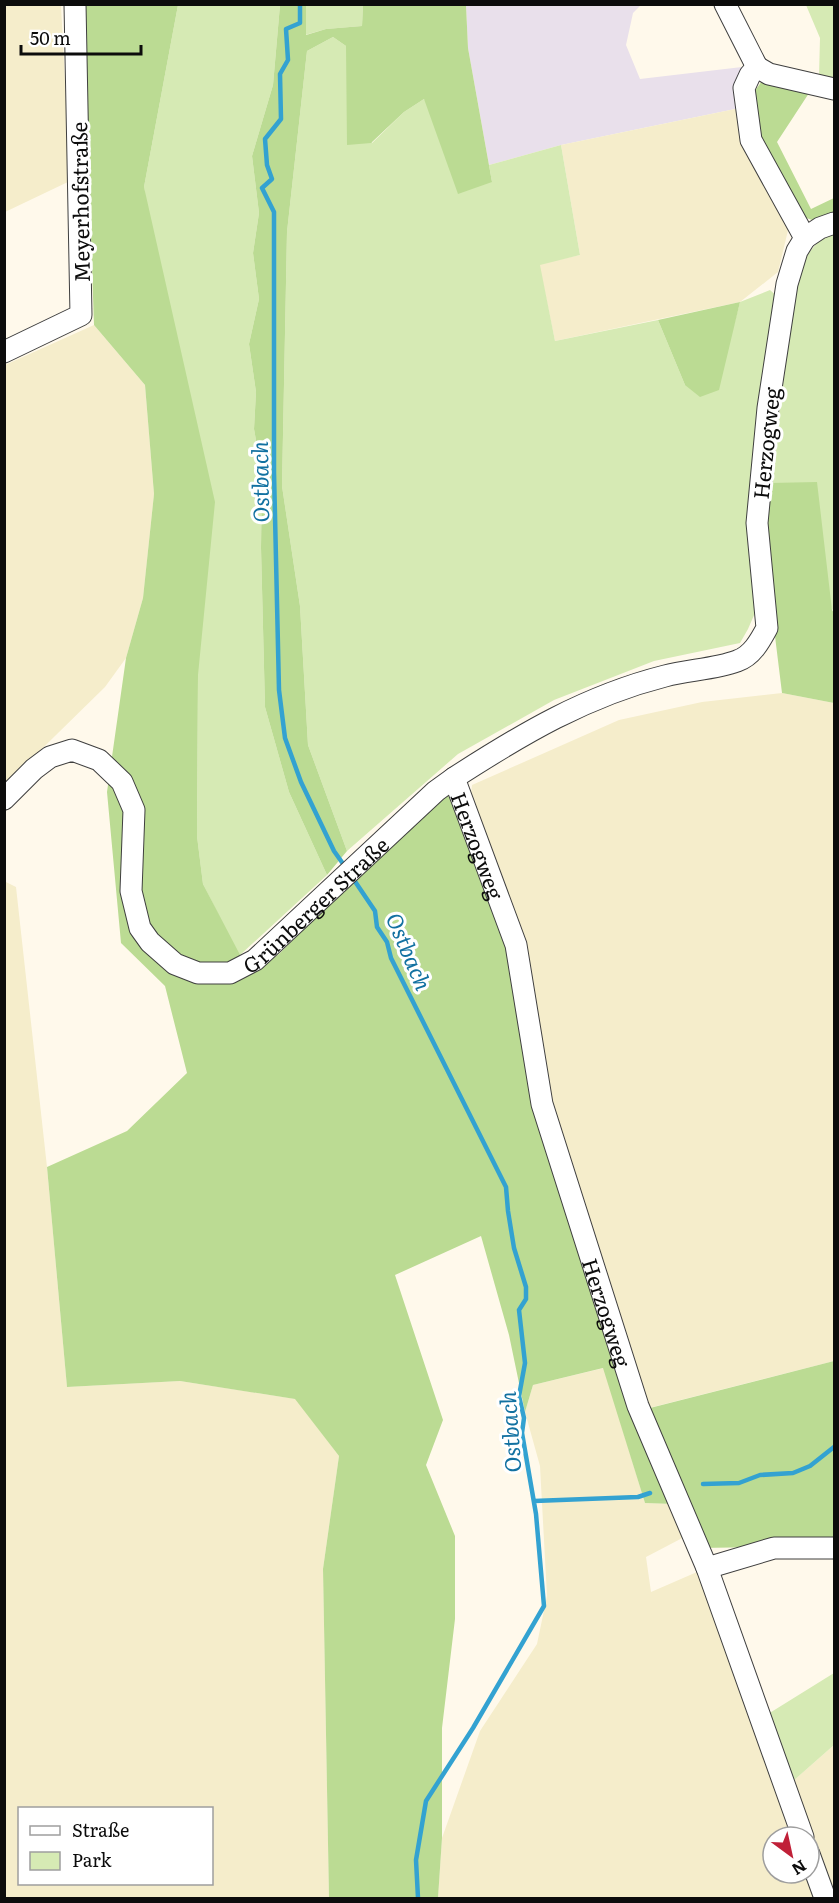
<svg xmlns="http://www.w3.org/2000/svg" width="839" height="1903" font-family="Literata,serif">
<style>
.industrial{fill:#e9e0eb}
.farmland{fill:#f5edcb;fill-rule:evenodd}
.green{fill:#d6eab4}
.forest{fill:#bbdb93}
.lines{fill:none;stroke-linecap:round;stroke-linejoin:round}
.stream{stroke:#33a2d1;stroke-width:4.5}
.minor-casing{stroke:#3f3f3f;stroke-width:23}
.minor{stroke:#fff;stroke-width:21}
.labels{text-anchor:middle;dominant-baseline:central;stroke-width:6;stroke-linejoin:round;paint-order:stroke}
.street-label{font-size:21px;fill:#0c0c0c;stroke:#fff}
.water-label{font-size:22px;font-style:italic;fill:#1271a1;stroke:#fff}
</style>
<rect width="100%" height="100%" fill="#fff9eb"/>
<path class="industrial" d="M 466,5 L 641,5 L 633,13 L 626,45 L 640,79 L 742,67 L 740,108 L 561,145 L 489,165 L 468,48 Z"/>
<path class="farmland" d="M 4,5 L 61,5 L 70,181 L 5,212 Z
M 740,108 L 790,222 L 778,272 L 740,302 L 555,341 L 539,264 L 580,255 L 561,145 Z
M 94,325 L 145,385 L 154,494 L 143,598 L 126,658 L 105,687 L 5,785 L 5,365 Z
M 782,693 L 834,703 L 834,1361 L 649,1408 L 548,1104 L 471,794 L 472,785 L 619,720 L 702,702 Z
M 4,881 L 16,887 L 47,1167 L 67,1387 L 180,1381 L 296,1399 L 339,1456 L 323,1569 L 329,1898 L 5,1898 ZM 20,1808 L 212,1808 L 212,1884 L 20,1884 Z
M 604,1368 L 645,1503 L 673,1504 L 690,1534 L 646,1557 L 651,1592 L 697,1572 L 794,1837 L 773,1837 L 773,1873 L 807,1873 L 816,1898 L 438,1898 L 442,1838 L 480,1731 L 537,1644 L 547,1596 L 540,1466 L 525,1412 L 533,1385 Z
M 834,1745 L 834,1898 L 832,1898 L 792,1782 Z"/>
<path class="green" d="M 178,5 L 280,5 L 273,85 L 252,156 L 259,213 L 253,253 L 259,299 L 249,344 L 256,392 L 254,429 L 262,474 L 261,548 L 265,707 L 289,792 L 327,875 L 239,956 L 203,884 L 197,836 L 198,675 L 144,187 Z
M 306,5 L 363,5 L 362,26 L 326,29 L 305,35 Z
M 806,5 L 834,5 L 834,82 L 819,77 L 820,38 Z
M 333,37 L 346,46 L 372,143 L 404,112 L 424,99 L 492,182 L 489,165 L 561,145 L 580,255 L 540,265 L 555,341 L 658,320 L 685,385 L 730,340 L 740,302 L 770,290 L 779,298 L 758,606 L 748,629 L 740,643 L 654,661 L 554,700 L 458,754 L 347,851 L 308,745 L 300,606 L 282,486 L 287,232 L 307,51 Z
M 834,230 L 834,613 L 770,483 L 799,265 L 825,233 Z
M 834,1673 L 834,1745 L 792,1782 L 768,1714 Z"/>
<path class="forest" d="M 83,5 L 178,5 L 144,187 L 215,502 L 198,675 L 197,836 L 203,884 L 250,974 L 279,954 L 338,894 L 448,794 L 471,794 L 548,1104 L 629,1358 L 650,1408 L 834,1361 L 834,1546 L 699,1548 L 673,1504 L 645,1503 L 603,1368 L 533,1385 L 525,1412 L 509,1335 L 481,1236 L 395,1275 L 443,1420 L 426,1465 L 455,1536 L 455,1619 L 442,1728 L 442,1838 L 438,1898 L 329,1898 L 323,1569 L 339,1456 L 295,1399 L 180,1381 L 67,1387 L 47,1167 L 127,1131 L 187,1073 L 165,986 L 121,943 L 107,792 L 126,658 L 143,598 L 154,494 L 145,385 L 94,325 Z
M 280,5 L 306,5 L 306,35 L 326,29 L 362,26 L 363,5 L 466,5 L 468,48 L 492,182 L 458,194 L 424,99 L 404,112 L 371,143 L 347,145 L 346,46 L 333,37 L 307,51 L 287,232 L 282,486 L 300,606 L 308,745 L 347,851 L 327,875 L 289,792 L 265,707 L 261,548 L 262,474 L 254,429 L 256,392 L 249,344 L 259,299 L 253,253 L 259,213 L 252,156 L 273,85 Z
M 762,81 L 811,90 L 777,142 L 811,209 L 834,198 L 834,215 L 815,221 L 798,215 L 760,146 L 754,92 Z
M 740,302 L 719,390 L 700,397 L 685,385 L 658,320 Z
M 817,482 L 832,610 L 834,613 L 834,703 L 782,693 L 773,620 L 765,517 L 770,483 Z"/>
<g class="lines">
<path class="stream" d="M 300,4 L 300,23 L 286,29 L 288,60 L 280,74 L 281,119 L 265,139 L 267,165 L 272,179 L 262,188 L 274,212 L 274,472 L 279,690 L 285,738 L 301,782 L 334,851 L 346,868
M 352,877 L 375,911 L 377,927 L 387,942 L 391,958 L 506,1187 L 508,1211 L 514,1248 L 526,1287 L 526,1299 L 519,1310 L 525,1363 L 519,1396 L 524,1418 L 522,1433 L 536,1514 L 544,1606 L 473,1728 L 426,1801 L 416,1860 L 418,1898
M 703,1484 L 739,1483 L 760,1475 L 793,1473 L 810,1466 L 834,1447
M 534,1501 L 638,1497 L 650,1493"/>
<g class="minor-casing">
<g id="minor">
<path d="M 725,4 L 757,67"/>
<path id="s1" d="M 757,67 L 750,75 L 744,88 L 751,140 L 805,238 L 797,251 L 787,284 L 768,408 L 757,523 L 767,628 C 760,641 752,656 737,661 C 716,669 687,670 665,676 C 586,696 522,734 454,778 L 516,945 L 542,1104 L 638,1406 L 707,1568 L 803,1837"/>
<path d="M 757,67 L 769,74 L 834,89"/>
<path d="M 805,238 L 820,228 L 834,223"/>
<path d="M 4,352 L 81,315 L 75,4"/>
<path id="s2" d="M 4,799 L 34,769 L 50,757 L 72,750 L 99,760 L 122,782 L 134,810 L 131,891 L 140,928 L 150,942 L 175,964 L 198,973 L 230,973 L 255,960 L 436,791 L 454,778"/>
<path d="M 707,1568 L 774,1548 L 834,1548"/>
<path d="M 809,1854 L 825,1898"/>
</g>
</g>
<use href="#minor" class="minor"/>
</g>
<g class="labels">
<g class="street-label">
<text transform="translate(79 202) rotate(-91)">Meyerhofstraße</text>
<text transform="translate(765 443) rotate(-84)">Herzogweg</text>
<text stroke="none"><textPath href="#s1" startOffset="1012">Herzogweg</textPath></text>
<text stroke="none"><textPath href="#s2" startOffset="513">Grünberger Straße</textPath></text>
<text stroke="none"><textPath href="#s1" startOffset="1498">Herzogweg</textPath></text>
</g>
<g class="water-label">
<text transform="translate(259 482) rotate(-91)">Ostbach</text>
<text transform="translate(410 951) rotate(67)">Ostbach</text>
<text transform="translate(509 1432) rotate(-94)">Ostbach</text>
</g>
</g>
<rect width="839" height="1903" fill="none" stroke="#0c0c0c" stroke-width="12"/>
<rect x="18" y="1807" width="195" height="78" fill="#ffffff" stroke="#9e9e9e" stroke-width="1.5"/>
<rect x="30" y="1826" width="30" height="9" fill="#ffffff" stroke="#9e9e9e" stroke-width="1.5"/>
<text x="72" y="1837" font-size="18" fill="#0c0c0c">Straße</text>
<rect x="30" y="1852" width="30" height="18" fill="#d6eab4" stroke="#9e9e9e" stroke-width="1.5"/>
<text x="72" y="1867" font-size="18" fill="#0c0c0c">Park</text>
<g transform="translate(791 1855) rotate(147)"><circle r="28" fill="#ffffff" stroke="#9e9e9e" stroke-width="1.5"/>
<path d="M0-4.5L10 22L0 15L-10 22Z" fill="#c02038"/>
<text y="-9" font-size="16" font-weight="bold" text-anchor="middle" fill="#0c0c0c">N</text>
</g>
<path d="M21 45v9h120v-9" fill="none" stroke="#0c0c0c" stroke-width="3"/>
<text x="30" y="45" font-size="18" fill="#0c0c0c" stroke="#ffffff" stroke-width="4.5" paint-order="stroke">50 m</text>
</svg>
